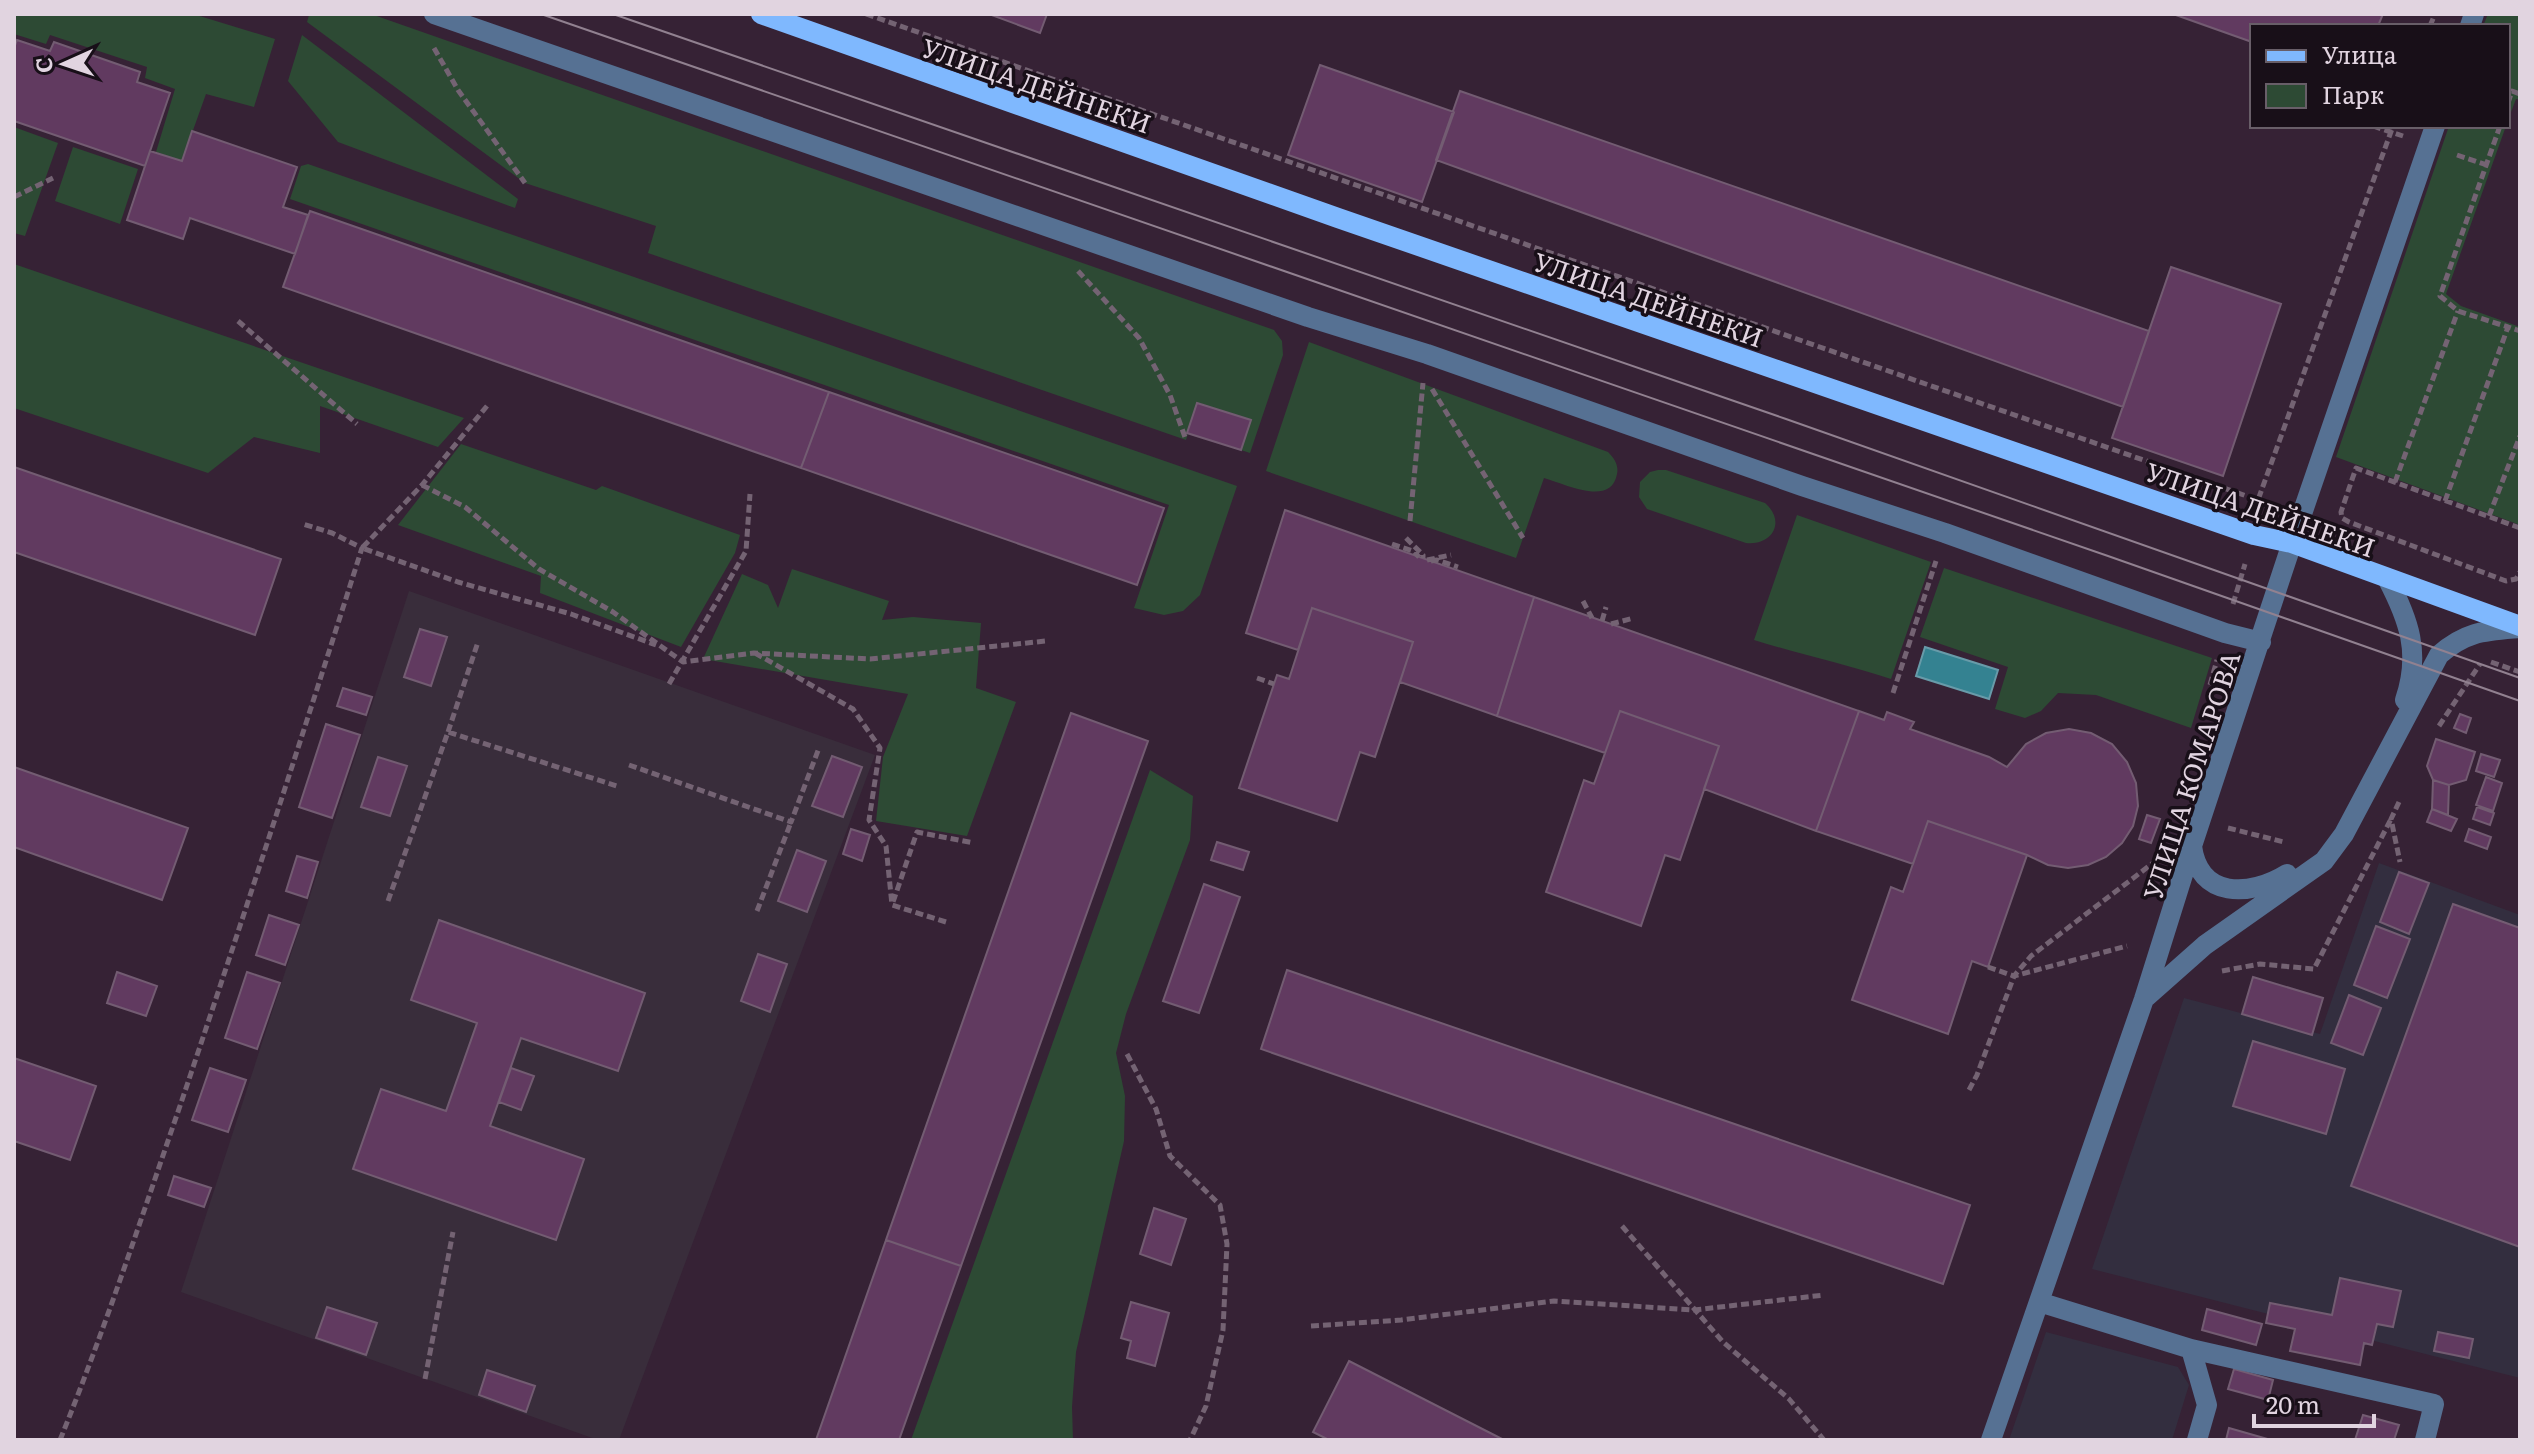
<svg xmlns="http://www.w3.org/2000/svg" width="2534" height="1454" font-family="Literata,serif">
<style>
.commercial{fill:#332e3f}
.education{fill:#392d3b}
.green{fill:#2d4a34}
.water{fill:#348291;stroke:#689ba9;stroke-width:2}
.building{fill:#613a60;stroke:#735c72;stroke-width:2}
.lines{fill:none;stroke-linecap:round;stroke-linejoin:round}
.path{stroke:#746373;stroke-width:5;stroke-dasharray:8 4;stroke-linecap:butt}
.minor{stroke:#567193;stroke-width:20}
.major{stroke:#7fb8fe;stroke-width:20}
.tram{stroke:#918190;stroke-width:2}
.labels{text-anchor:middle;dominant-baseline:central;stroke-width:7;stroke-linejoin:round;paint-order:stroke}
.street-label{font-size:26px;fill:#e1d4e0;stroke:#180f18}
</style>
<rect width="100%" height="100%" fill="#362235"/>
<path class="commercial" d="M 2379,863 L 2520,915 L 2520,1378 L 2092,1269 L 2184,998 L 2320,1034 Z
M 2046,1332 L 2178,1367 L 2189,1385 L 2172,1440 L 2009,1440 Z"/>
<path class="education" d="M 409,591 L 875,755 L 619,1440 L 598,1440 L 181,1292 Z"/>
<path class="green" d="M 14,14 L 193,14 L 275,39 L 254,107 L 206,94 L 182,161 L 156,152 L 175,89 L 145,78 L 147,67 L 50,35 L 46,44 L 14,34 Z
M 315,14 L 371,14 L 1274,330 L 1282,341 L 1283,355 L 1250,453 L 1241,450 L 1251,420 L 1197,403 L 1186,440 L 648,253 L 656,226 L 525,183 L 307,22 L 309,15 Z
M 2488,14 L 2520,14 L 2520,100 L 2516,99 L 2508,120 L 2508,26 L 2483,26 Z
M 302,35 L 518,199 L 515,208 L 338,142 L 288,81 Z
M 2449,126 L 2506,126 L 2446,294 L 2461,306 L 2520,327 L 2520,525 L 2336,457 Z
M 14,127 L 58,143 L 25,236 L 14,233 Z
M 73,147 L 138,169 L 120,224 L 55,201 Z
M 308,164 L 1237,486 L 1200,595 L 1183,611 L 1164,615 L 1134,608 L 1169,505 L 290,199 L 301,166 Z
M 14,264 L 464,418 L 438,447 L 320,406 L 320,453 L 254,437 L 208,473 L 14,408 Z
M 1309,342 L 1608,452 C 1614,458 1619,465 1617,474 C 1611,508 1563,483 1544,478 L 1516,558 L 1266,471 Z
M 461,444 L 596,490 L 602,486 L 740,535 L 735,553 L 681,647 L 540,593 L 541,576 L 398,525 Z
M 1658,470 L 1666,470 L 1765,503 C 1786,521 1773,546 1746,543 L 1647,509 L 1639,497 L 1640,482 L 1650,472 Z
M 1797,515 L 1931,562 L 1891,679 C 1845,664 1799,654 1754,640 Z
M 1944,568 L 2212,658 L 2191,728 L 2096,695 L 2058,693 L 2041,711 L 2025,718 L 1995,709 L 2008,667 L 1920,637 Z
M 792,569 L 889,601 L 882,620 L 913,617 L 981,623 L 976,688 L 1016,702 L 967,836 L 876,821 L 883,757 L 908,694 L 703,659 L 742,574 L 768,585 L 778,608 Z
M 1150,770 L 1193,796 L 1190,840 L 1126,1014 L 1116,1053 L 1125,1096 L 1124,1141 L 1076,1352 L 1072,1407 L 1073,1440 L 911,1440 Z"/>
<path class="water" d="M 1925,647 L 1998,670 L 1989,699 L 1916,676 Z"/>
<path class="building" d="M 989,14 L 1047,14 L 1040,33 Z
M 2173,14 L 2383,14 L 2378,26 L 2252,26 L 2252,42 Z
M 17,40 L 50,51 L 54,42 L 140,72 L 137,82 L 170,93 L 145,166 L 14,121 L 14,48 Z
M 1320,65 L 1454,112 L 1422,202 L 1288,155 Z
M 1460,91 L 2149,331 L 2123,407 L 1436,160 Z
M 192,131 L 297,167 L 283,207 L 308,215 L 295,254 L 190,218 L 183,239 L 127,220 L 150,151 L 182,161 Z
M 310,211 L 829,392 L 801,468 L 283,287 Z
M 2171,267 L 2281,304 L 2223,476 L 2112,438 Z
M 829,392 L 1164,508 L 1137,585 L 801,468 Z
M 1197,403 L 1251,420 L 1241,450 L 1187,433 Z
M 14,467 L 281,559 L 255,635 L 14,552 Z
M 1285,510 L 1534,597 L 1497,716 L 1400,682 L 1413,642 L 1312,608 L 1298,650 L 1246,633 Z
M 1534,597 L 1859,711 L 1816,831 L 1704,789 L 1719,746 L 1620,711 L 1605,753 L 1497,716 Z
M 1312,608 L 1413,642 L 1375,757 L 1360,752 L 1337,821 L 1239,788 L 1277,675 L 1289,679 Z
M 420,629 L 447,637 L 431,686 L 404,677 Z
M 343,688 L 372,697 L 366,715 L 337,706 Z
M 1620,711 L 1719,746 L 1680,860 L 1665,855 L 1641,926 L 1546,892 L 1584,780 L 1594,784 Z
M 1859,711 L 1884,720 L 1887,712 L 1914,722 L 1910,729 L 1989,757 L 2007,767 L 2026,744 L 2046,733 L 2069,729 L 2091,733 L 2112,744 L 2127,762 L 2136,783 L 2138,806 L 2133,826 L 2122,843 L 2106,857 L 2088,865 L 2068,868 L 2048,865 L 2027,855 L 1928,821 L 1913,864 L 1816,831 Z
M 1071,713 L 1148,741 L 961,1266 L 886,1240 Z
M 2460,714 L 2471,718 L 2466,733 L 2454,728 Z
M 326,724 L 360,735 L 332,818 L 299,807 Z
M 2436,739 L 2475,752 L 2466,780 L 2449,785 L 2433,780 L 2427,766 Z
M 2481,754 L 2500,760 L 2494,777 L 2476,771 Z
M 832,756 L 862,767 L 843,817 L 812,806 Z
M 378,757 L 407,766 L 390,816 L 361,807 Z
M 14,767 L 188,828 L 162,900 L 14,847 Z
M 2486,777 L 2502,783 L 2493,811 L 2476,805 Z
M 2433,780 L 2449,785 L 2448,815 L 2432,809 Z
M 2477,807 L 2494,813 L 2490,825 L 2473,819 Z
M 2432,809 L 2457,819 L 2451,831 L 2427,822 Z
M 2147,815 L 2160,819 L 2151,843 L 2139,839 Z
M 1928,821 L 2027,855 L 1988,967 L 1972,961 L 1948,1034 L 1852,1000 L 1891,887 L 1903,892 Z
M 851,829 L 870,835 L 862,861 L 843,854 Z
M 2469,829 L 2491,837 L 2487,849 L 2465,841 Z
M 1217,842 L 1249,852 L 1243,870 L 1211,860 Z
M 797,850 L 826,861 L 807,912 L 778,901 Z
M 297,856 L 318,862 L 307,898 L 286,891 Z
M 2399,872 L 2429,883 L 2409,934 L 2380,922 Z
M 1204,884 L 1240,897 L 1199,1013 L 1163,1001 Z
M 2453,904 L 2520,928 L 2520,1247 L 2351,1186 Z
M 269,915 L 299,925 L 285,965 L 256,955 Z
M 439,920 L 645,993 L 618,1071 L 521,1038 L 490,1126 L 584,1159 L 556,1240 L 353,1169 L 381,1089 L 446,1111 L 477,1023 L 411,1000 Z
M 2376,926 L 2410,939 L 2387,998 L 2354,985 Z
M 758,954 L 787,964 L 770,1012 L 741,1001 Z
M 1287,970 L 1970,1205 L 1943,1284 L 1261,1049 Z
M 117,972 L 157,986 L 146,1016 L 107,1003 Z
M 247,972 L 280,983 L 257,1049 L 225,1038 Z
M 2253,977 L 2323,998 L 2312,1035 L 2242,1014 Z
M 2349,995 L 2381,1008 L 2363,1055 L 2331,1043 Z
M 2253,1041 L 2345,1069 L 2326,1134 L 2233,1106 Z
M 14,1058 L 96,1086 L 70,1160 L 14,1141 Z
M 210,1068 L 246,1080 L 228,1132 L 192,1120 Z
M 511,1068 L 534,1076 L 521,1110 L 499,1102 Z
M 174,1176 L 211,1188 L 204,1207 L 168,1195 Z
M 1154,1208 L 1186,1219 L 1171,1265 L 1140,1254 Z
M 886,1240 L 961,1266 L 899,1440 L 816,1440 Z
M 2340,1278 L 2401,1291 L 2393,1327 L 2377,1324 L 2372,1345 L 2364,1343 L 2360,1365 L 2290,1351 L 2295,1329 L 2266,1323 L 2270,1303 L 2332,1315 Z
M 1131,1302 L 1169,1313 L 1155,1366 L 1127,1358 L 1131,1341 L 1121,1338 Z
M 327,1307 L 377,1323 L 366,1355 L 316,1338 Z
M 2207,1309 L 2262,1324 L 2256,1345 L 2202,1330 Z
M 2438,1332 L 2473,1339 L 2469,1358 L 2434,1351 Z
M 1349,1361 L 1504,1440 L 1329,1440 L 1313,1432 Z
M 2234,1369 L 2273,1380 L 2268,1400 L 2228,1389 Z
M 487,1370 L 535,1386 L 526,1412 L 479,1395 Z
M 2363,1415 L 2399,1425 L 2394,1440 L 2355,1440 Z
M 2229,1428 L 2271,1440 L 2226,1440 Z"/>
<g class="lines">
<path class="path" d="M 866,14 L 2258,500 L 2393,126
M 2430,26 L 2435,14
M 434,48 L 458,90 L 525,183
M 2508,103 L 2512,91 L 2520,94
M 2373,126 L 2403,136
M 2500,126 L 2440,296 L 2458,311 L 2508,327
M 2457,155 L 2487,165
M 14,197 L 53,178
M 1078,271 L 1139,338 L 1170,395 L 1186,440
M 238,321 L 357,424
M 1432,389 L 1523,538
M 487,406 L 422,485 L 362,548 L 458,582 L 571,614 L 656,645
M 2395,482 L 2458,311
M 422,485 L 465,507 L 539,569 L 613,612 L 683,662 L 754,653 L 870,659 L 1046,641
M 2445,501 L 2508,327 L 2520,331
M 2489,516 L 2520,436
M 1410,521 L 1423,383
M 2520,528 L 2356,468 L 2341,512 L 2342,518 L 2349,522 L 2506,581 L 2516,579 L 2520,572
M 1406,538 L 1423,555 L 1423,558
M 1392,544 L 1413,551 L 1419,557
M 1427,560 L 1451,555
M 1431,561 L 1437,560 L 1458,567
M 1583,601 L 1592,618
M 2233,604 L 2245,564
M 1602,621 L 1606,607
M 1611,624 L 1634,618
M 755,653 L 853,709 L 880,748 L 869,820 L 886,846 L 892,905
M 2491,662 L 2520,672
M 1257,678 L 1274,684
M 669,684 L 746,551 L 750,494
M 2210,685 L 2217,660
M 1893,693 L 1936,561
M 2439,726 L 2480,664
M 448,732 L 478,642
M 629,765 L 791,822 L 819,748
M 2399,802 L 2391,819 L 2400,862
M 2228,828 L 2284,842
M 388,901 L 448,732 L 617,786
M 757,911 L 791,822
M 946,922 L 892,905 L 917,832 L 974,843
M 1988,967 L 2014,976 L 2127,946
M 2222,971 L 2260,964 L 2314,969 L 2391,819
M 1127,1054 L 1156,1109 L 1170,1156 L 1220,1205 L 1227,1244 L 1223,1330 L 1206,1406 L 1190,1440
M 1969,1090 L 1977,1075 L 2014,976 L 2031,956 L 2153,863
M 1622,1226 L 1723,1342 L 1789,1399 L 1824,1440
M 1311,1326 L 1401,1320 L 1554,1301 L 1694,1310 L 1824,1295
M 425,1379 L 453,1232
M 60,1440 C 105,1329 142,1216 181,1103 C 243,919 303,734 362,548 L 332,533 L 303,524"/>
<path class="minor" d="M 434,14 L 1308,317 L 1427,354 L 1802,486 L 1945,533 L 2225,633 L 2261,642
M 2470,26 L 2474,14
M 2387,578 C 2409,620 2421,653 2405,700
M 2192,846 C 2199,899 2250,897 2287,874
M 2144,999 L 2205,945 L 2324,861 L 2344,834 L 2439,655 C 2466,631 2485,631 2520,628
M 2039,1302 L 2191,1349 L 2434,1404 L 2425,1440
M 2191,1349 L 2207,1405 L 2197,1440
M 1991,1440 L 2144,999 L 2192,846 L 2292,543 L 2435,126"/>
<path class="major" d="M 761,14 L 1338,218 L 2254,535 L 2292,543 L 2520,626"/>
<path class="tram" d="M 541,14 L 2108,556 L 2520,701
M 613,14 L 1786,419 L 2520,678"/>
</g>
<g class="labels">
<g class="street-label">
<text transform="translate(1037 84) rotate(19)">УЛИЦА ДЕЙНЕКИ</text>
<text transform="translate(1649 298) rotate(19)">УЛИЦА ДЕЙНЕКИ</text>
<text transform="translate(2261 508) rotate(19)">УЛИЦА ДЕЙНЕКИ</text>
<text transform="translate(2190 775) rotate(-72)">УЛИЦА КОМАРОВА</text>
</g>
</g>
<rect width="2534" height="1454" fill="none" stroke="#e1d4e0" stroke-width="32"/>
<rect x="2250" y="24" width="260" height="104" fill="#180f18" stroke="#685e68" stroke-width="2"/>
<rect x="2266" y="50" width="40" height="12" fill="#7fb8fe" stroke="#685e68" stroke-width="2"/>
<text x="2322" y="64" font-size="24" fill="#e1d4e0">Улица</text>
<rect x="2266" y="84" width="40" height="24" fill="#2d4a34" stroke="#685e68" stroke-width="2"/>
<text x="2322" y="104" font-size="24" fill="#e1d4e0">Парк</text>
<g transform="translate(64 64) rotate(267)" stroke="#180f18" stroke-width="6" paint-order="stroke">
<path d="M0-6L14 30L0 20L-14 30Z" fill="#e1d4e0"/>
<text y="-12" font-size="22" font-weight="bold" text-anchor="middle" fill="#e1d4e0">С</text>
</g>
<path d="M2254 1414v12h120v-12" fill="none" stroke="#e1d4e0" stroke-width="4"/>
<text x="2266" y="1414" font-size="24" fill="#e1d4e0" stroke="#180f18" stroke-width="6" paint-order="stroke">20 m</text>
</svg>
